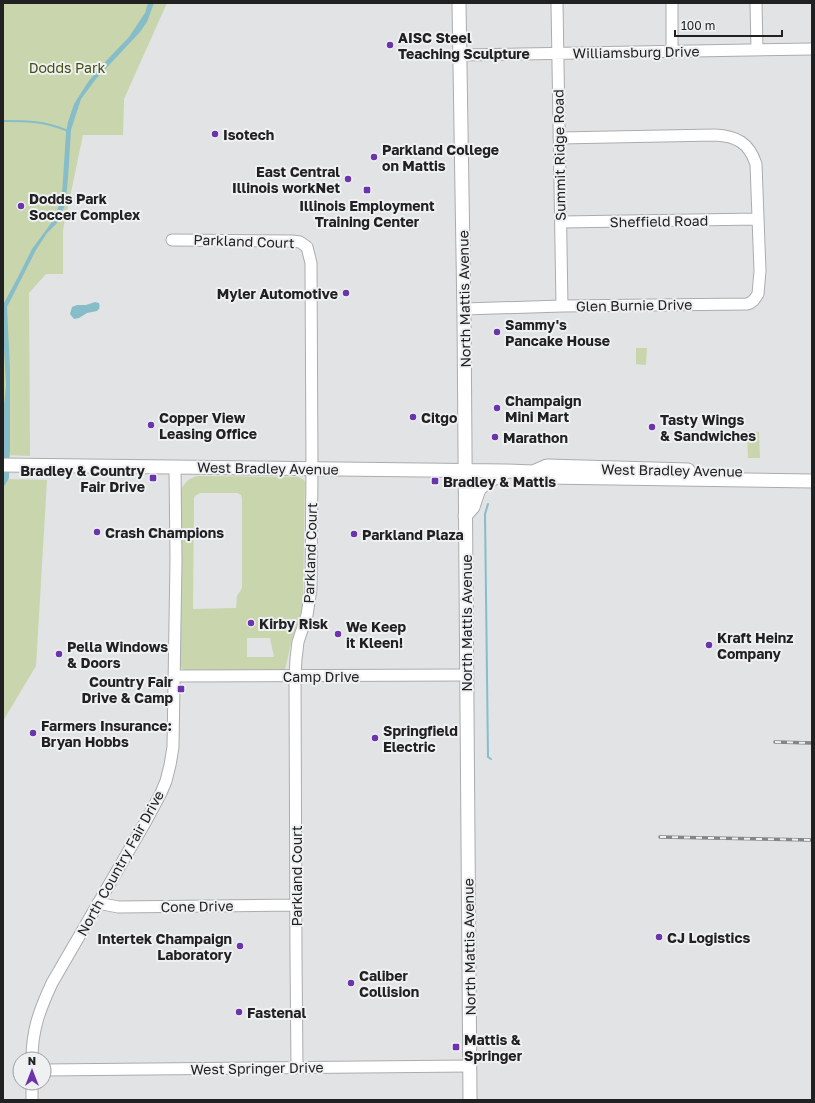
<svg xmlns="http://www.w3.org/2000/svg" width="815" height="1103" font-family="'Golos Text',sans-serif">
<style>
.green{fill:#c9d5ac;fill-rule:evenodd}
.water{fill:#86bdc9}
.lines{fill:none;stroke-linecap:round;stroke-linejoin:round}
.stream{stroke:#86bdc9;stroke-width:2}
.minor-casing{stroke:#abacae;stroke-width:13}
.major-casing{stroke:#abacae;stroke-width:15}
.minor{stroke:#fff;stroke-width:11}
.major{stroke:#fff;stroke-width:13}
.rail-casing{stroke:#848586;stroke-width:3.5}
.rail{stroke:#eff0f2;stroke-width:2;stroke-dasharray:6;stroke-linecap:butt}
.poi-dot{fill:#6c34ab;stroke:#eff0f2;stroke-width:1.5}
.labels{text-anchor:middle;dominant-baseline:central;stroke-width:4;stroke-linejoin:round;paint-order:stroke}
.poi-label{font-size:14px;font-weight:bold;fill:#212122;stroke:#eff0f2;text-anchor:start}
.street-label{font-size:14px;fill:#212122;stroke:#eff0f2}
.park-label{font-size:14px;fill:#41500c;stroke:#eff0f2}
</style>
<rect width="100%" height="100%" fill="#e1e3e5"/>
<path class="green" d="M 3,3 L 167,3 L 124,99 L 123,135 L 83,135 L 63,230 L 63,274 L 46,274 L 29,293 L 30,456 L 3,455 Z
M 636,348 L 647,348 L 646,365 L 636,364 Z
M 747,431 L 759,432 L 760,458 L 748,458 Z
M 198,476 L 298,477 L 303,479 L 305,482 L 303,604 L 301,612 L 292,639 L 285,670 L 281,671 L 185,671 L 179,666 L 181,490 C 184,483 190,477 198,476 ZM 200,493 L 237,493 L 241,495 L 242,499 L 242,588 L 237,596 L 236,608 L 193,609 L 194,498 L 195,496 ZM 247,638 L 270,638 L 274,657 L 247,657 Z
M 3,479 L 47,480 L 36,666 L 3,721 Z"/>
<path class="water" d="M 148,3 L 154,3 L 147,22 L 140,32 L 96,79 L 81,99 L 71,130 L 68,179 L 65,205 L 57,223 L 47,233 L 36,250 L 7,307 L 10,370 L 10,446 L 9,478 L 5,485 L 3,487 L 3,414 L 6,386 L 3,329 L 4,303 L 18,277 L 32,249 L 52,222 L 58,208 L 62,194 L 66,133 L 68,122 L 74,104 L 88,82 L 107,60 L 129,37 L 145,13 Z
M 95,302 L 99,303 C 100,307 100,308 97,311 L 87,313 L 79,318 L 74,319 L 70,314 L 72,307 L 77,305 L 86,305 Z"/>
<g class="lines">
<path class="stream" d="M 3,121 C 28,121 45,121 68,131
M 488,504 L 485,514 L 488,757 L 491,759"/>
<g class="minor-casing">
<path id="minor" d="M 557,3 L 562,306
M 672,3 L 672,52
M 756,3 L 757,50
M 460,55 L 812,49
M 561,222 L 758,219
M 172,240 L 292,241 L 300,242 L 307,247 L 311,263 L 312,469 L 311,589 L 307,615 L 298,642 L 296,659 L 295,676 L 296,956 L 297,1068
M 464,309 L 562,306 L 747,304 L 750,303 L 754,300 L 758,294 L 760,271 L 756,164 C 749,143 737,136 715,135 L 559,138
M 174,676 L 467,675
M 98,903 L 118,907 L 296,905
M 32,1059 C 32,1029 40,1009 52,983 L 146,821 L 161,793 L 166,781 L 170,765 L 173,747 L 176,560 L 175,467
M 44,1070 L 470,1066
M 32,1083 L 32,1100"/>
</g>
<g class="major-casing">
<path id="major" d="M 459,3 L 464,317 L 470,1100
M 3,465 L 506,471 L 533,472 L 546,477 L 812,481
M 533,472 L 547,466 L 688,470
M 465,516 L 473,507 L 478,492 L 480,488 L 488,482 L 506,471"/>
</g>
<use href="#minor" class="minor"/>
<use href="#major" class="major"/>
<g class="rail-casing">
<path id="rail" d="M 775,742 L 812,743
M 660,837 L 812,840"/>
</g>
<use href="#rail" class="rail"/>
</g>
<g class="poi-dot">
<circle cx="390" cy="45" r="4"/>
<circle cx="215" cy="134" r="4"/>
<circle cx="374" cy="157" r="4"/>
<circle cx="348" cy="179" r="4"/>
<rect x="363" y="186" width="8" height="8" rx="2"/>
<circle cx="21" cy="206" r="4"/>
<circle cx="346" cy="293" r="4"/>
<circle cx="497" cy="332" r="4"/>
<circle cx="497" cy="408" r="4"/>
<circle cx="413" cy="417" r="4"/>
<circle cx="151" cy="425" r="4"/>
<circle cx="652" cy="427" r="4"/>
<circle cx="495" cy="437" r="4"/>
<rect x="149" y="474" width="8" height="8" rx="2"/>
<rect x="431" y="477" width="8" height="8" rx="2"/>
<circle cx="97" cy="532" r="4"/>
<circle cx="354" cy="534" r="4"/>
<circle cx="251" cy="623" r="4"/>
<circle cx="338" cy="634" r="4"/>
<circle cx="709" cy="645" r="4"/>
<circle cx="59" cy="654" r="4"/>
<rect x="177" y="685" width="8" height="8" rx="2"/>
<circle cx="33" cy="733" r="4"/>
<circle cx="375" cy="738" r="4"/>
<circle cx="659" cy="937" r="4"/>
<circle cx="240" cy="946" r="4"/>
<circle cx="351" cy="983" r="4"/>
<circle cx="239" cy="1012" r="4"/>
<rect x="452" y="1043" width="8" height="8" rx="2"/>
</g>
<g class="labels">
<g class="poi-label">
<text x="398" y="37">AISC Steel<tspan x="398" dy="16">Teaching Sculpture</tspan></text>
<text x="223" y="134">Isotech</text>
<text x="382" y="149">Parkland College<tspan x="382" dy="16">on Mattis</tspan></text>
<text x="340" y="171" text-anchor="end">East Central<tspan x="340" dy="16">Illinois workNet</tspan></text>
<text x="29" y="198">Dodds Park<tspan x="29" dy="16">Soccer Complex</tspan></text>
<text x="367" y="205" text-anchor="middle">Illinois Employment<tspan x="367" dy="16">Training Center</tspan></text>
<text x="338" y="293" text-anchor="end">Myler Automotive</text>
<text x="505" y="324">Sammy's<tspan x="505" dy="16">Pancake House</tspan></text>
<text x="505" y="400">Champaign<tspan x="505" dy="16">Mini Mart</tspan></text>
<text x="159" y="417">Copper View<tspan x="159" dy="16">Leasing Office</tspan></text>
<text x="421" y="417">Citgo</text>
<text x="660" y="419">Tasty Wings<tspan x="660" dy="16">&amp; Sandwiches</tspan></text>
<text x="503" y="437">Marathon</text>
<text x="145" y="470" text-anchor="end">Bradley &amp; Country<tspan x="145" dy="16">Fair Drive</tspan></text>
<text x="443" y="481">Bradley &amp; Mattis</text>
<text x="105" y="532">Crash Champions</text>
<text x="362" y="534">Parkland Plaza</text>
<text x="259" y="623">Kirby Risk</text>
<text x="346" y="626">We Keep<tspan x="346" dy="16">it Kleen!</tspan></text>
<text x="717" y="637">Kraft Heinz<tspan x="717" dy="16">Company</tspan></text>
<text x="67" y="646">Pella Windows<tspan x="67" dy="16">&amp; Doors</tspan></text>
<text x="173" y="681" text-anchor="end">Country Fair<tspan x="173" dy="16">Drive &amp; Camp</tspan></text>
<text x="41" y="725">Farmers Insurance:<tspan x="41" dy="16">Bryan Hobbs</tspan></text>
<text x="383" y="730">Springfield<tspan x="383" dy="16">Electric</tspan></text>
<text x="667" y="937">CJ Logistics</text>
<text x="232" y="938" text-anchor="end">Intertek Champaign<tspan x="232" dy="16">Laboratory</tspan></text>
<text x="359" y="975">Caliber<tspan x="359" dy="16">Collision</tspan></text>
<text x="247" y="1012">Fastenal</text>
<text x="464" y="1039">Mattis &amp;<tspan x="464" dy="16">Springer</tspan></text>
</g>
<g class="street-label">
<text transform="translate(636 52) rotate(-1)">Williamsburg Drive</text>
<text transform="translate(559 155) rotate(-91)">Summit Ridge Road</text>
<text transform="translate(659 221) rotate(-1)">Sheffield Road</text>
<text transform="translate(244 241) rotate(2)">Parkland Court</text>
<text transform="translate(464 299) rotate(-91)">North Mattis Avenue</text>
<text transform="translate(634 305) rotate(-1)">Glen Burnie Drive</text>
<text transform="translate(268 468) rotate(1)">West Bradley Avenue</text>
<text transform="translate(672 470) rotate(1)">West Bradley Avenue</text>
<text transform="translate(310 553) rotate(-88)">Parkland Court</text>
<text transform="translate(466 623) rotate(-90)">North Mattis Avenue</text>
<text x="321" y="676">Camp Drive</text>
<text transform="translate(120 863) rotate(-61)">North Country Fair Drive</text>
<text transform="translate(296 876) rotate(-90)">Parkland Court</text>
<text transform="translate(197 906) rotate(-1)">Cone Drive</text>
<text transform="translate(469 947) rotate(-91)">North Mattis Avenue</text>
<text transform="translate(257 1068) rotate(-1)">West Springer Drive</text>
</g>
<g class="park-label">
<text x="67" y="67">Dodds Park</text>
</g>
</g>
<rect width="815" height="1103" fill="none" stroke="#212122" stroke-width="8"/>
<g transform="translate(32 1071)"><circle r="19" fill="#eff0f2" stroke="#9d9d9f"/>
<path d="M0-3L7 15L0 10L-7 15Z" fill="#6c34ab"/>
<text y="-6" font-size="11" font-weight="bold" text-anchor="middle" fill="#212122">N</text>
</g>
<path d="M675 30v6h107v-6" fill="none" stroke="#212122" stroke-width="2"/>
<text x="681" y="30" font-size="12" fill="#212122" stroke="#eff0f2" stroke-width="3" paint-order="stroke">100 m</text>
</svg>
